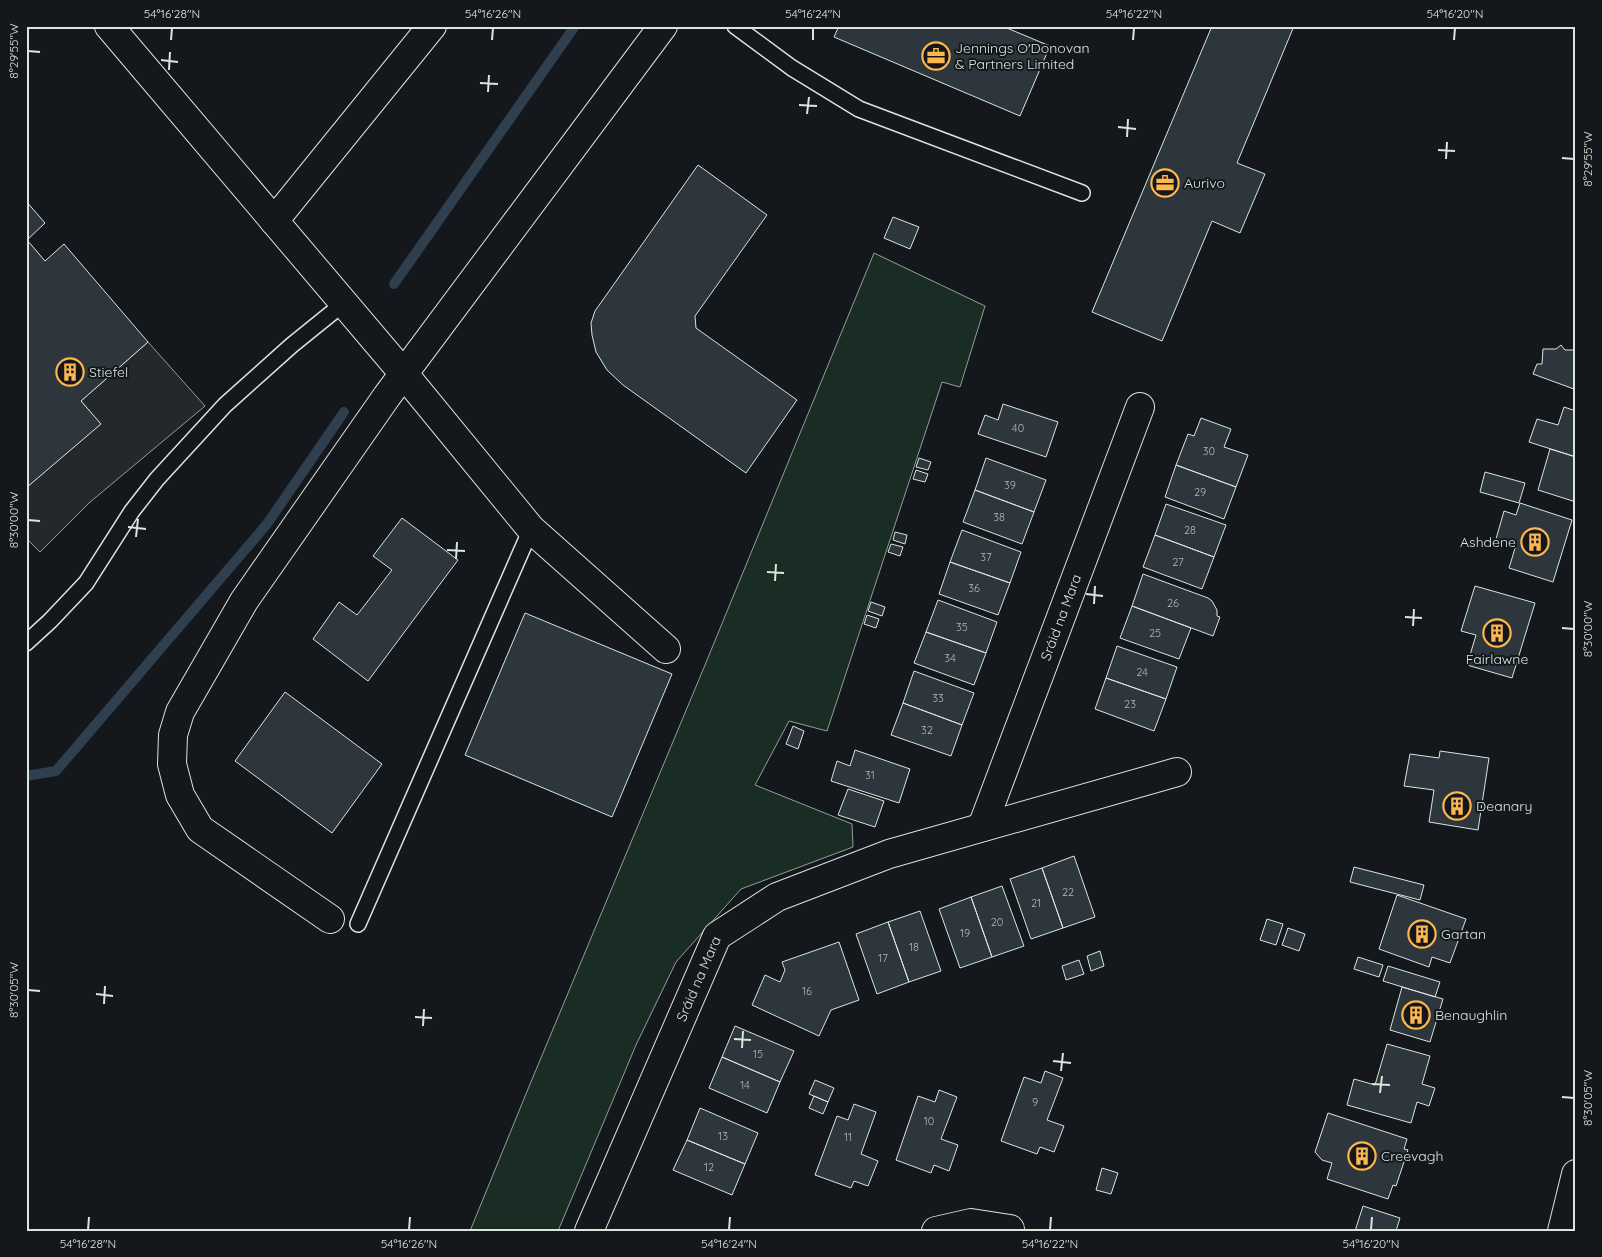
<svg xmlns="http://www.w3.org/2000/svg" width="1602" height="1257" font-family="Quicksand,sans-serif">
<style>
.green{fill:#1a2d24;stroke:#939e99}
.parking{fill:#24282b;stroke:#939e99}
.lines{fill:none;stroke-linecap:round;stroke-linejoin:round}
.stream{stroke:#2f3f4d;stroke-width:10}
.building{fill:#2c363c;stroke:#d8e6dc}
.service-casing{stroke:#d8e6dc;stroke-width:18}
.minor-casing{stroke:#d8e6dc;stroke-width:30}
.secondary-casing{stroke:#d8e6dc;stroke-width:30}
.service{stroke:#14181c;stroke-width:15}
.minor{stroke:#14181c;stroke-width:28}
.secondary{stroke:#14181c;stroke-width:28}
.ticks{fill:none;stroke:#d8e6dc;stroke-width:2}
.labels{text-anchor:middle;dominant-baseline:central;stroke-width:4;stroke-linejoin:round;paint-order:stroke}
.number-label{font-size:11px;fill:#adbab4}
.poi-label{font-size:14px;fill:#d8e6dc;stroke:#14181c;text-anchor:start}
.street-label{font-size:14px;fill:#d8e6dc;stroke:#14181c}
.neatline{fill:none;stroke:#d8e6dc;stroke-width:2}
.ticks-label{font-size:12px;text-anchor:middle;fill:#d8e6dc}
</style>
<rect width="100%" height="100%" fill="#14181c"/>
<path class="green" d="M 874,253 L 985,306 L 960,387 L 942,382 L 827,731 L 789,721 L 755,785 L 852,824 L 853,847 L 741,889 L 676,962 L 636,1045 L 558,1231 L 470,1231 L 528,1089 L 705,665 Z"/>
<path class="parking" d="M 148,342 L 205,406 L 89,503 L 40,552 L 26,538 L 26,488 L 100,424 L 81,401 Z"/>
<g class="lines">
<path class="stream" d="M 394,284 L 575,26
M 26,776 L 56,771 L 267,524 L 344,412"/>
</g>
<path class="building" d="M 839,26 L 1002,26 L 1050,46 L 1020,116 L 834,37 Z
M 1212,26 L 1294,26 L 1237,163 L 1265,174 L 1240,233 L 1212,221 L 1162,341 L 1092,312 Z
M 698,165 L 767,215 L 695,316 L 696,328 L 797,400 L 746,473 L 623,385 L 607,370 L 596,352 L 592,335 L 591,323 L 595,311 Z
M 26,201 L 45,223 L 27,240 L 45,261 L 64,244 L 148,342 L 81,401 L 101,424 L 26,488 Z
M 893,217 L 919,227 L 910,249 L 884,238 Z
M 1561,345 L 1565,350 L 1576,350 L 1576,384 L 1574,389 L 1533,374 L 1537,364 L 1542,364 L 1543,349 L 1556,349 Z
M 1003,404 L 1058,422 L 1046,457 L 978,434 L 985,415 L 998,420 Z
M 1564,407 L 1576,411 L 1576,457 L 1529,442 L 1537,419 L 1558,425 Z
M 1201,418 L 1231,429 L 1224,447 L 1248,455 L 1236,487 L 1176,465 L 1188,434 L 1194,436 Z
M 1550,449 L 1576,457 L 1576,502 L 1538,490 Z
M 919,458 L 931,462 L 928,470 L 916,467 Z
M 986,458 L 1046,480 L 1034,512 L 975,490 Z
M 1176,465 L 1236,487 L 1224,519 L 1165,497 Z
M 916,470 L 928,474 L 925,482 L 913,479 Z
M 1485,472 L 1525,483 L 1519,503 L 1480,492 Z
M 975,490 L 1034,512 L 1022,544 L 963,522 Z
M 1520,503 L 1572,520 L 1553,582 L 1509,568 L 1516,545 L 1496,539 L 1504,511 L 1516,515 Z
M 1166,504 L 1226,525 L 1214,557 L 1155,535 Z
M 402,518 L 458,560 L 368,681 L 313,639 L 339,602 L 357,615 L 392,570 L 373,556 Z
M 962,530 L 1021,552 L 1010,583 L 950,562 Z
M 895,532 L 907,535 L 905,544 L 893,540 Z
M 1155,535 L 1214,557 L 1202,589 L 1143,567 Z
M 891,544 L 903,547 L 900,556 L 888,552 Z
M 950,562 L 1010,583 L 998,615 L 939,594 Z
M 1143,574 L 1208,598 L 1212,601 L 1217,610 L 1217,616 L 1220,617 L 1213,636 L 1132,606 Z
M 1475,586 L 1535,603 L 1512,678 L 1467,665 L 1476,635 L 1461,631 Z
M 938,600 L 997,622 L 986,653 L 926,632 Z
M 871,602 L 885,607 L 882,616 L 868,611 Z
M 1132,606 L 1191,628 L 1179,659 L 1120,638 Z
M 525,613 L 672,674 L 612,817 L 465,755 Z
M 867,615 L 879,619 L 876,628 L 864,624 Z
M 926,632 L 986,653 L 974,685 L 914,663 Z
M 1117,646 L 1177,667 L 1166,699 L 1106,678 Z
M 914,671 L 974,693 L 962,725 L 903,703 Z
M 1106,678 L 1166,699 L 1154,731 L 1095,709 Z
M 285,692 L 382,764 L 332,833 L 235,761 Z
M 903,703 L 962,725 L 951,756 L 891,735 Z
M 793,726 L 804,731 L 798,749 L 786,744 Z
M 855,750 L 910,769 L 899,803 L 831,781 L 837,761 L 850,766 Z
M 1440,751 L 1489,758 L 1478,830 L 1429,822 L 1434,790 L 1404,786 L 1410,754 L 1439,758 Z
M 848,789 L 884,801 L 875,827 L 838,815 Z
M 1074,856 L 1095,917 L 1063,928 L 1042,868 Z
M 1354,867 L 1424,885 L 1420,900 L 1350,882 Z
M 1042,868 L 1063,928 L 1031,939 L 1010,879 Z
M 1002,886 L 1024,946 L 992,957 L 971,897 Z
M 1397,895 L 1466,919 L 1450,963 L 1432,957 L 1429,967 L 1379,949 Z
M 971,897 L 992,957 L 960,968 L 939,909 Z
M 920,911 L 941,971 L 909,982 L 888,922 Z
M 1267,919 L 1283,924 L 1276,945 L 1260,940 Z
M 888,922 L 909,982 L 877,994 L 856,934 Z
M 1288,928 L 1305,934 L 1299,951 L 1282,945 Z
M 839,942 L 859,1000 L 831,1010 L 819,1036 L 752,1005 L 765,975 L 780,982 L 785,970 L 782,962 Z
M 1100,951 L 1104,966 L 1091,971 L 1087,956 Z
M 1358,957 L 1383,965 L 1379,977 L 1354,969 Z
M 1079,960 L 1084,974 L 1066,980 L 1062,966 Z
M 1388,966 L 1440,982 L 1435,997 L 1383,981 Z
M 1402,987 L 1443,999 L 1430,1042 L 1390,1030 Z
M 735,1026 L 794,1051 L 780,1082 L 722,1057 Z
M 1387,1044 L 1430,1056 L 1422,1084 L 1435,1088 L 1429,1106 L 1417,1102 L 1411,1123 L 1347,1105 L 1354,1079 L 1375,1085 Z
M 722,1057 L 780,1082 L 767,1113 L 709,1088 Z
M 1045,1071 L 1063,1078 L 1047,1120 L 1064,1126 L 1054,1152 L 1040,1147 L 1037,1154 L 1001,1141 L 1024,1077 L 1041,1083 Z
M 815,1080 L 834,1088 L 828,1102 L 809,1094 Z
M 939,1090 L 957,1097 L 941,1139 L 958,1145 L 949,1171 L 934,1165 L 931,1173 L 896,1160 L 918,1096 L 935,1102 Z
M 814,1096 L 828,1102 L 823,1114 L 809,1108 Z
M 854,1104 L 876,1112 L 861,1154 L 878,1161 L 868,1186 L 854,1181 L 851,1188 L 815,1175 L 837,1116 L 848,1120 Z
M 700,1108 L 758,1133 L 745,1164 L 687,1140 Z
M 1328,1113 L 1407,1139 L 1404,1149 L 1408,1150 L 1396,1186 L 1393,1185 L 1388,1199 L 1327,1179 L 1332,1163 L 1322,1160 L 1315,1152 Z
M 687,1140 L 745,1164 L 732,1195 L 673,1170 Z
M 1102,1168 L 1118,1173 L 1111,1194 L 1096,1190 Z
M 1363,1206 L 1400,1218 L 1396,1231 L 1355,1231 Z"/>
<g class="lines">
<g class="service-casing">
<path id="service" d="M 735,26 L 792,68 L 859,109 L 1082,193
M 26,643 L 50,621 L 86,583 L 132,511 L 157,479 L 225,405 L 292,345 L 344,303
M 358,924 L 531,529"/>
</g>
<g class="minor-casing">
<g id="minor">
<path d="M 109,26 L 404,374 L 531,529 L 666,649"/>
<path d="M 274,221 L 432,26"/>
<path id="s1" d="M 982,827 L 1140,407"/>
<path d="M 330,919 L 200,829 L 180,795 L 172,764 L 173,735 L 180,712 L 244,601 L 387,396 L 663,26"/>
<path id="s2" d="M 589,1231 L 717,936 L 777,897 L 889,854 L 1177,772"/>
<path d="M 936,1231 L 971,1223 L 1010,1229"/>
</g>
</g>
<g class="secondary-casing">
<path id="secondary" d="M 1562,1231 L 1576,1174"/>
</g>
<use href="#service" class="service"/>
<use href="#minor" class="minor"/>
<use href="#secondary" class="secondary"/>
</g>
<path class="ticks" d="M 171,40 L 172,28M 492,40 L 493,28M 813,40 L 813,28M 1133,40 L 1134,28M 1454,40 L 1455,28M 28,51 L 40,52M 161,60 L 178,62M 169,70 L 170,52M 480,83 L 498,84M 488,92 L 489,75M 799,105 L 817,106M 807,114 L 809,97M 1118,127 L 1136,129M 1127,137 L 1128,119M 1438,150 L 1455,151M 1562,158 L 1574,159M 1446,159 L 1447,142M 28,520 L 40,521M 128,527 L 146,529M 136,537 L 138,519M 447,550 L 465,551M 456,559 L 457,542M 767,572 L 784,573M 775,581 L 776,564M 1086,594 L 1103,596M 1094,604 L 1095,586M 1405,617 L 1422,618M 1413,626 L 1414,609M 1562,628 L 1574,629M 28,990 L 40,991M 96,994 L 113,996M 104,1004 L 105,986M 415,1017 L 432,1018M 423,1026 L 424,1009M 734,1039 L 751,1040M 742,1048 L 743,1031M 1053,1061 L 1071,1063M 1061,1071 L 1063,1053M 1372,1084 L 1390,1085M 1380,1093 L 1382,1076M 1562,1097 L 1574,1098M 88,1230 L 89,1217M 409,1230 L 410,1217M 729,1230 L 730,1217M 1050,1230 L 1051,1217M 1371,1230 L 1372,1217"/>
<defs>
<g id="office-ring" transform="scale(1.4375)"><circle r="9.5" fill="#14181c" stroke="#ffb74d" stroke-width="1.5"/><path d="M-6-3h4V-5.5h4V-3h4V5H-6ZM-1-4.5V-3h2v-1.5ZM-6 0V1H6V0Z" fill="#ffb74d"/></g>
<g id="building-ring" transform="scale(1.4375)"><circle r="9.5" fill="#14181c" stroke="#ffb74d" stroke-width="1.5"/><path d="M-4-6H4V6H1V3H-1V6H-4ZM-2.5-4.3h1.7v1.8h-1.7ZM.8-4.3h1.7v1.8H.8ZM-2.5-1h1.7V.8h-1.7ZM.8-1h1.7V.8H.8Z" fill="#ffb74d"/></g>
</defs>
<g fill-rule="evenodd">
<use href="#office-ring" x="936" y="56"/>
<use href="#office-ring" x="1165" y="183"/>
<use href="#building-ring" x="70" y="372"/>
<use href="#building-ring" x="1535" y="542"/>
<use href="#building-ring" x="1497" y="633"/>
<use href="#building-ring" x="1457" y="806"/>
<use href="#building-ring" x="1422" y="934"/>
<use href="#building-ring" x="1416" y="1015"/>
<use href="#building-ring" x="1362" y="1156"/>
</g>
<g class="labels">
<g class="number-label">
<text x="1018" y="428">40</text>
<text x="1209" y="451">30</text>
<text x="1010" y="485">39</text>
<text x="1200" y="492">29</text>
<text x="999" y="517">38</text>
<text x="1190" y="530">28</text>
<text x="986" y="557">37</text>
<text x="1178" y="562">27</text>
<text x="974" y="588">36</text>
<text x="1173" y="603">26</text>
<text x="962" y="627">35</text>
<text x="1155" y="633">25</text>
<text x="950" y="658">34</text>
<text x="1142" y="672">24</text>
<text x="938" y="698">33</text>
<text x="1130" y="704">23</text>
<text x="927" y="730">32</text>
<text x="870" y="775">31</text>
<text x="1068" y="892">22</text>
<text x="1036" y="903">21</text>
<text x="997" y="922">20</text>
<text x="965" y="933">19</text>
<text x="914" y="947">18</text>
<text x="883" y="958">17</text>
<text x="807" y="991">16</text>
<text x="758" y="1054">15</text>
<text x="745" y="1085">14</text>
<text x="1035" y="1102">9</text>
<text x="929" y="1121">10</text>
<text x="723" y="1136">13</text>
<text x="848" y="1137">11</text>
<text x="709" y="1167">12</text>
</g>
<g class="poi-label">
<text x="955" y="48">Jennings O'Donovan<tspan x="955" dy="16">&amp; Partners Limited</tspan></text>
<text x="1184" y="183">Aurivo</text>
<text x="89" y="372">Stiefel</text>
<text x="1516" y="542" text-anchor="end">Ashdene</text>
<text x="1497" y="659" text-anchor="middle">Fairlawne</text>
<text x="1476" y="806">Deanary</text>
<text x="1441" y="934">Gartan</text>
<text x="1435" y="1015">Benaughlin</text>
<text x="1381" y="1156">Creevagh</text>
</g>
<g class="street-label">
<text stroke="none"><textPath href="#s1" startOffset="224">Sráid na Mara</textPath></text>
<text stroke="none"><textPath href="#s2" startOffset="275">Sráid na Mara</textPath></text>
</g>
</g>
<rect width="1602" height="1257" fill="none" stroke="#14181c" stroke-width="55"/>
<rect x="28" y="28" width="1546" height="1202" class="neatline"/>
<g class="ticks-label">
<text x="172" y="18">54°16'28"N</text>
<text x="493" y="18">54°16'26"N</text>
<text x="813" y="18">54°16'24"N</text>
<text x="1134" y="18">54°16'22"N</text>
<text x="1455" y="18">54°16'20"N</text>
<text transform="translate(14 51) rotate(-90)" y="4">8°29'55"W</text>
<text transform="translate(1588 159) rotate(-90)" y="4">8°29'55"W</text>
<text transform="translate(14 520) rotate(-90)" y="4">8°30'00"W</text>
<text transform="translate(1588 629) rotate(-90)" y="4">8°30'00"W</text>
<text transform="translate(14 990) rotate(-90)" y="4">8°30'05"W</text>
<text transform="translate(1588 1098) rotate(-90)" y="4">8°30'05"W</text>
<text x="88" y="1248">54°16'28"N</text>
<text x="409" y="1248">54°16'26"N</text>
<text x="729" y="1248">54°16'24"N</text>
<text x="1050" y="1248">54°16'22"N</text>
<text x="1371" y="1248">54°16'20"N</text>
</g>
</svg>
